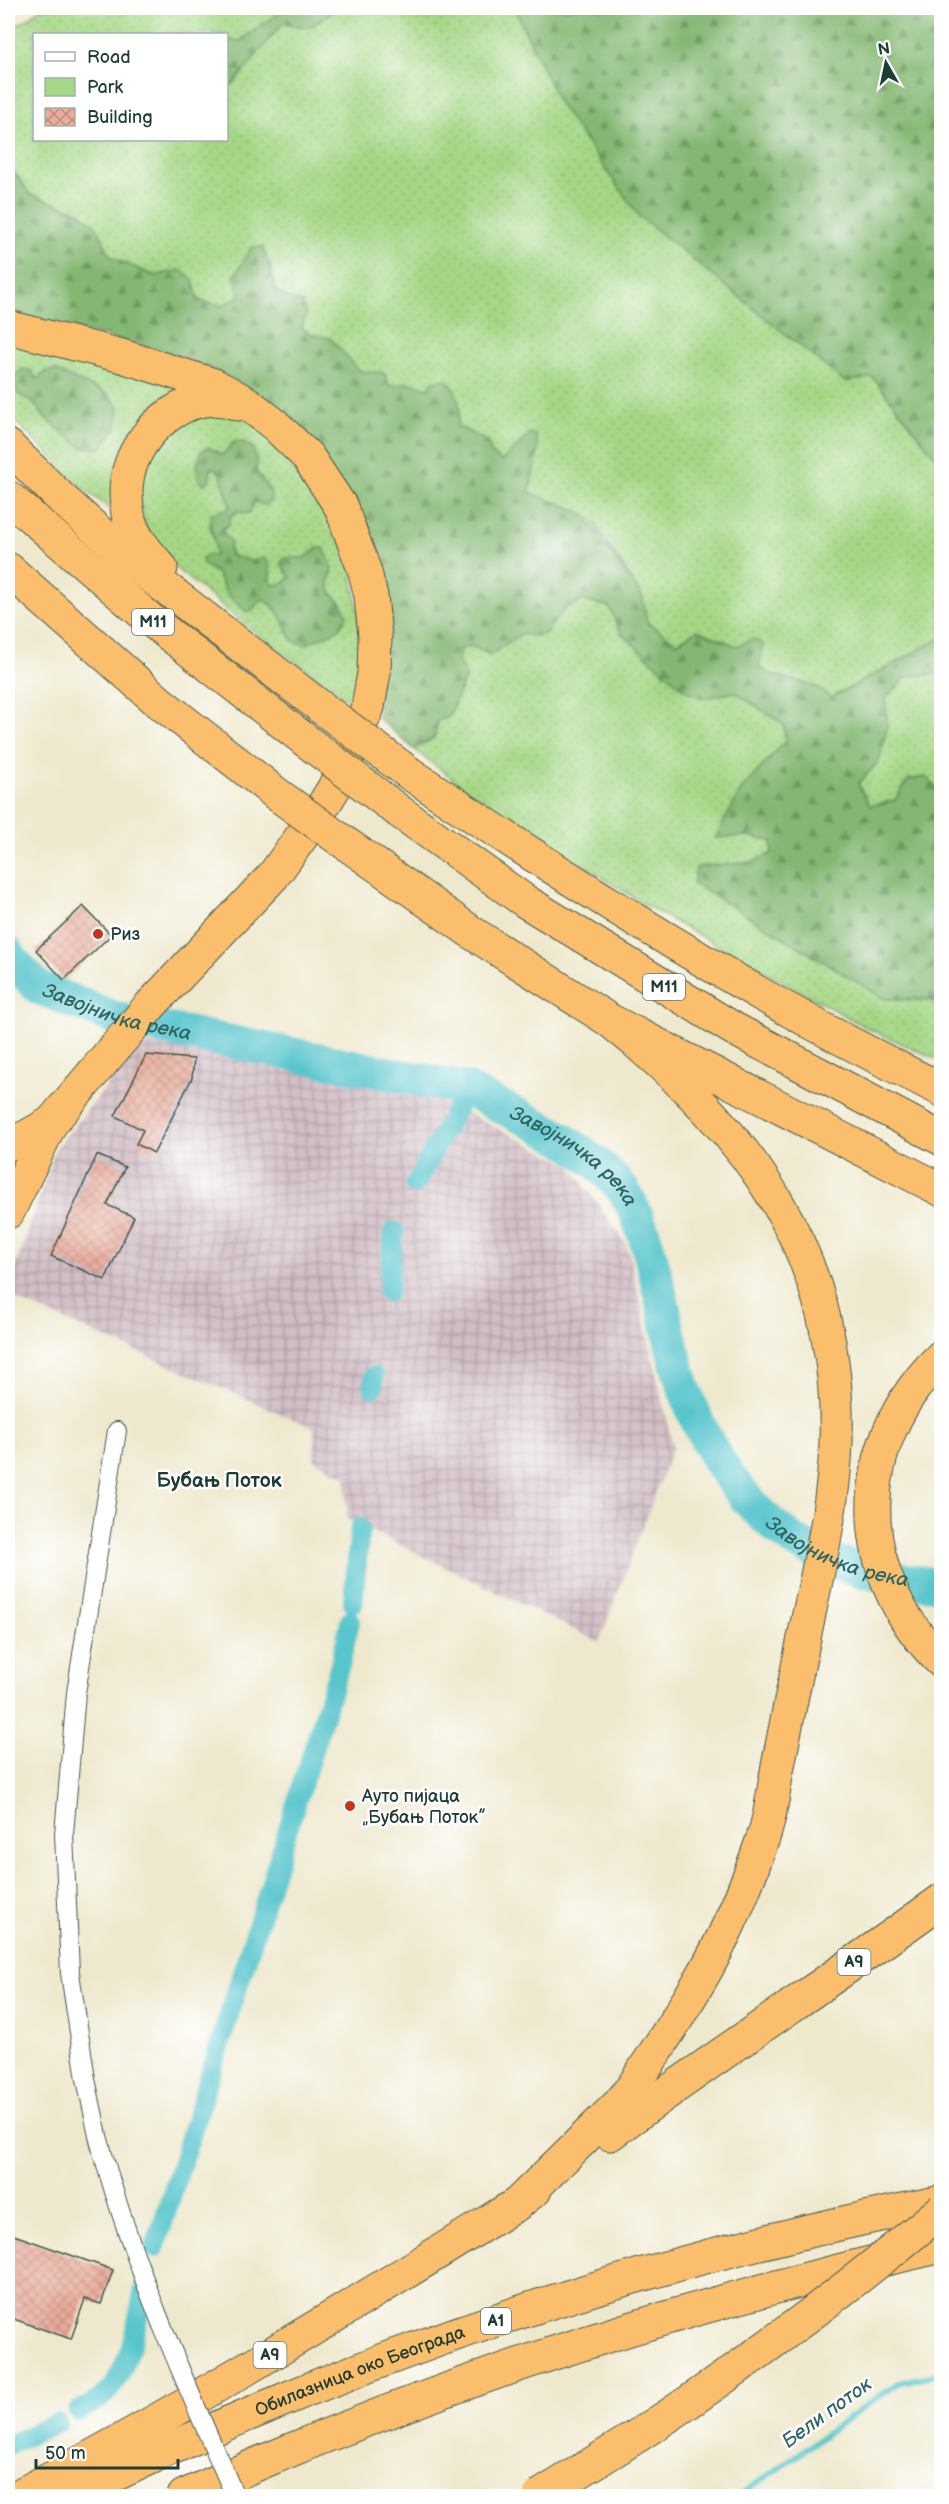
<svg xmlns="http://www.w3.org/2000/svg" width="949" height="2504" font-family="'Balsamiq Sans',sans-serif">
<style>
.industrial{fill:url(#industrial-grid)}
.green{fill:url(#green-dots);stroke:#628a5c;stroke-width:1.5;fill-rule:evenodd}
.forest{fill:url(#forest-firs);stroke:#527a53;stroke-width:1.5}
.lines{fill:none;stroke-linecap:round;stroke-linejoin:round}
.stream{stroke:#57c5cc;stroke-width:6}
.canal{stroke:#57c5cc;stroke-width:20}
.river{stroke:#57c5cc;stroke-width:34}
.building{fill:url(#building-cross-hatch)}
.minor-casing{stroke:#3e574b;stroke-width:20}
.motorway-casing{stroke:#3e574b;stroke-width:35}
.minor{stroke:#fff;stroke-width:18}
.motorway{stroke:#fabe6d;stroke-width:33}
.minor-bridge-casing{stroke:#3e574b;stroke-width:20;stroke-linecap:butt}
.motorway-bridge-casing{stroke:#3e574b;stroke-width:35;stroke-linecap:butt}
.minor-bridge{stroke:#fff;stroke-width:18}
.motorway-bridge{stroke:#fabe6d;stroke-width:33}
.poi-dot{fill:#c8321e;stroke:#fff;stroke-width:2}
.labels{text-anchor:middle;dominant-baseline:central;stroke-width:5;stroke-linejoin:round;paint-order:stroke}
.shield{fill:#fff;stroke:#627771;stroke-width:1.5}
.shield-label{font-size:16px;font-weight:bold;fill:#1f3d34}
.poi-label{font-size:18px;fill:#1f3d34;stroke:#fff;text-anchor:start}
.street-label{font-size:18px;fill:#1f3d34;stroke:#fff}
.water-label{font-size:20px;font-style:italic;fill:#306662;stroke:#fff}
.neighbourhood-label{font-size:20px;font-weight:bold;fill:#1f3d34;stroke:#fff}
</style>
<defs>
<pattern id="industrial-grid" width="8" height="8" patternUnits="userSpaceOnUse" patternTransform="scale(1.5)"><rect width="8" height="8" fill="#d2bdc5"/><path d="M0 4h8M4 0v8" fill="none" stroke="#aa9ba1"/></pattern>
<pattern id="green-dots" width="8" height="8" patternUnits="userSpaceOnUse" patternTransform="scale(1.5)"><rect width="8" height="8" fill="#a5d785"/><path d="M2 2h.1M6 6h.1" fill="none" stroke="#8eb973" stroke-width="1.8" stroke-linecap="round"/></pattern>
<pattern id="forest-firs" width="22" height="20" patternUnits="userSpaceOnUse" patternTransform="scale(1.5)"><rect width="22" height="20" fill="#84b872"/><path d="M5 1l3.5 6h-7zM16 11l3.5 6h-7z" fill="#6b975e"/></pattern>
<pattern id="building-cross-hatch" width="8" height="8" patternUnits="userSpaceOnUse" patternTransform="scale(1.5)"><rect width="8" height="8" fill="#ebac9b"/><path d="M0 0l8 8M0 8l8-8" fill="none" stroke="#be8d7f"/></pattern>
</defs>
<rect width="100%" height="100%" fill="#fff"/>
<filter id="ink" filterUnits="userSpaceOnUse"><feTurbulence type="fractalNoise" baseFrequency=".0167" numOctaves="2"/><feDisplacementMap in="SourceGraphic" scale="12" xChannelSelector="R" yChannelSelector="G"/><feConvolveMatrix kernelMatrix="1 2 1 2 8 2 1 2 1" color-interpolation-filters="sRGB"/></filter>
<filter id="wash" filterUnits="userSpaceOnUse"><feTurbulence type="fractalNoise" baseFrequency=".008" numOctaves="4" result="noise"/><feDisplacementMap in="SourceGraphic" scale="24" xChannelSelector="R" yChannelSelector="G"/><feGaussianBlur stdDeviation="1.35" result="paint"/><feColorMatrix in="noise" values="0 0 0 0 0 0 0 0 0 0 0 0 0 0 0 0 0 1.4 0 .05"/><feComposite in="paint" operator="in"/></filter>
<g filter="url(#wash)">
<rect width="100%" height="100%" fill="#eee8cc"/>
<path class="industrial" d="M 141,1045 L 162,1045 L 315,1074 L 393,1083 L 436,1097 L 570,1165 L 627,1245 L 673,1447 L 599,1642 L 347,1519 L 346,1477 L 314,1460 L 314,1428 L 8,1296 L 8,1289 L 56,1148 Z"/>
<path class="green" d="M 40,8 L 285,8 L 240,41 L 227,40 L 226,34 L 34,34 L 34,140 L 226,140 L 227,84 L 233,84 L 282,24 L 310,27 L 338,8 L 515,9 L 560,105 L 873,377 L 941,464 L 941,638 L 831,698 L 815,686 L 769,674 L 758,667 L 763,644 L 737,646 L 697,630 L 677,643 L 647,622 L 642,596 L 591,518 L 529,492 L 538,449 L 530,433 L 502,461 L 492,454 L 487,441 L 457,426 L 460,410 C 433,391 425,380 390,386 L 384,373 L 360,371 L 330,338 L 310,334 L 302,327 L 306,314 L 277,293 L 269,261 L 240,296 L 222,306 L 198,300 L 193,280 L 155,276 L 111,257 L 95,224 L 77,211 L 31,195 L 14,172 L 8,171 L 8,91 L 14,51 L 10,29 L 30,18 Z
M 8,338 L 180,387 L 151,409 L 112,510 L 84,489 L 8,414 ZM 46,372 L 44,417 L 34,403 L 37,380 Z
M 220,408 L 269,431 L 326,502 L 352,572 L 362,640 L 355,705 L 251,629 L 177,569 L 149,540 L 138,493 L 148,456 L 172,425 ZM 234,442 L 257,461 L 256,471 L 271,493 L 230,516 L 229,526 L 224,527 L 223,533 L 232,557 L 251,561 L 271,575 L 271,583 L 274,585 L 285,583 L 290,577 L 281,563 L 305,558 L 314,552 L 333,569 C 325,589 328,590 343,604 L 293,641 C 286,627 278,605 262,599 L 251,611 L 226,593 L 217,573 L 204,565 L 215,556 L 217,549 L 209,524 L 229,509 L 230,504 L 220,473 L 214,467 L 211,468 L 204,484 L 199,480 L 197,466 L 222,455 Z
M 583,600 L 609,607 L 621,633 L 703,698 L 735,692 L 783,724 L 787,740 L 742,789 L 716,838 L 746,836 L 772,841 L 772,853 L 753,862 L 697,867 L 693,883 L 885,998 L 941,1002 L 941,1061 L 867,1028 L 650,908 L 470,792 L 414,749 L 434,738 L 438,720 L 449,717 L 466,675 L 458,661 L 459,649 L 471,646 L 490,655 L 521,634 C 549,639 546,628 562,611 C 567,606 577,603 583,600 Z
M 941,674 L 941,793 L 926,777 L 908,780 L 895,800 L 870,806 L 858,784 L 879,761 L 887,728 L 886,698 L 908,676 Z"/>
<path class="forest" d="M 285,8 L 338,8 L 310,27 L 282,24 L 233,84 L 227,84 L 227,40 L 240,41 Z
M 510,8 L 941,8 L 941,464 L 873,377 L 845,382 L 639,216 L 560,105 L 515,9 Z
M 10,29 L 14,51 L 8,91 L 8,30 Z
M 8,171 L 13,172 L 31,195 L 77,211 L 95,224 L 111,257 L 154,276 L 180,270 L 193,280 L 198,301 L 222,306 L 240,296 L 234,276 L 252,247 L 263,247 L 277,293 L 302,303 L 306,314 L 302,327 L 310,334 L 330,338 L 360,371 L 384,373 L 390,386 L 410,383 L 429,388 L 433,381 L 446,379 C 460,392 461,407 457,426 L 487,441 L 492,454 L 502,461 L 530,433 L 536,435 L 538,449 L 529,492 L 581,512 L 590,522 L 642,596 L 647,622 L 677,643 L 697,630 L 737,646 L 753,639 L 763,644 L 759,667 L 769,674 L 815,686 L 831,698 L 941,638 L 941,674 L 908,676 L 886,698 L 887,728 L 879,761 L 858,784 L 870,806 L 895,800 L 908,780 L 926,777 L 941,793 L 941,1002 L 929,999 L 885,999 L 693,883 L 697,867 L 753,862 L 772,853 L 772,841 L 746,836 L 715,838 L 742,789 L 786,740 L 783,724 L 735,692 L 702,698 L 685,690 L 621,633 L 609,607 L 583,600 L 564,609 L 546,633 L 535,636 L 521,634 L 490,655 L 471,646 L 460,649 L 458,661 L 466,675 L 448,717 L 438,720 L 434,738 L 414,749 L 378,718 L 374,564 L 235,380 L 174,354 L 8,312 Z
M 22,369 L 30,370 L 37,379 L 46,372 L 54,370 L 108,394 L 119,407 L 117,427 L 101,448 L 83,448 L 44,417 L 34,403 L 18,394 L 12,379 Z
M 234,442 L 244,442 L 253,448 L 257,461 L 256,472 L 271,493 L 271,501 L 265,505 L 254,502 L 250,512 L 244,514 L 238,511 L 230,516 L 229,526 L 224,527 L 223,532 L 231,542 L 229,551 L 231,556 L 251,561 L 264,558 L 269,563 L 271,583 L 274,585 L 285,583 L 290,577 L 281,563 L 284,558 L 305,558 L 317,548 L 324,548 L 333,569 C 320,599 340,591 347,616 L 338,630 L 304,645 L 293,641 C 286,627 278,605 262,599 L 251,611 L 245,611 L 226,593 L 217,573 L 204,565 L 202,558 L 208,554 L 215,556 C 218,540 208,529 211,513 L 228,509 L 230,504 L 220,473 L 214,468 L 211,468 L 209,481 L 204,484 L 199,480 L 197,466 L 201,451 L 209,447 L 222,455 Z"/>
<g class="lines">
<path class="stream" d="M 739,2496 L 898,2383 L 942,2373"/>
<path class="canal" d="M 415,1185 L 467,1089
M 388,1292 L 394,1231
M 373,1388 L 374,1376
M 353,1603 L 360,1528
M 155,2248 L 340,1665 L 350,1621
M 78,2411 C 86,2407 95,2403 102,2397 C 131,2375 139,2310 147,2275
M 8,2445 L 57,2423"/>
<path class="river" id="s1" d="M 8,953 L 13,961 L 39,988 L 120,1020 L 467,1089 C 519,1118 578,1138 619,1185 C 645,1216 660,1293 669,1334 C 689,1426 737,1519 827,1558 C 863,1574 903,1581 942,1585"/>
</g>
<g id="blocks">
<path class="building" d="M 83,906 L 111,935 L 64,980 L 36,950 Z
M 146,1055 L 194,1059 L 192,1078 L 154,1153 L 136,1144 L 143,1130 L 115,1116 Z
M 97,1155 L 125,1167 L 107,1205 L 134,1217 L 105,1280 L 51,1256 Z
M 14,2235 L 113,2270 L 101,2304 L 85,2299 L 71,2339 L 8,2317 L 8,2253 Z"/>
</g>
</g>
<g filter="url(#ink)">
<use href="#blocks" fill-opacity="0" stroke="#3e574b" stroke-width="1.5"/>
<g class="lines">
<g class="minor-casing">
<path id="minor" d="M 98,2136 L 86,2079 L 70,1973 L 64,1834 L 76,1693 L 117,1431"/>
</g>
<g class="motorway-casing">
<g id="motorway">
<path d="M 8,327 L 122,356 L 214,385 L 247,403 L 275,425 L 308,457 L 341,507 L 365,572 L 371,596 L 375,636 L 374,673 L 368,707 L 334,788 L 318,814 L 273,876 L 149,1007 L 51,1123 L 8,1212"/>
<path d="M 8,446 L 61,498 L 136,565 L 322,708"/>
<path d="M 8,497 L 152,621 L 305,740"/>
<path d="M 161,568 C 147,552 131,535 128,514 C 125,498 125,482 130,467 C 143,425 193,386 238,404"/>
<path d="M 8,569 L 158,701 L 278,795"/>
<path d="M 409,773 C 535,858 663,940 796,1014 C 844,1041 893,1065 942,1090"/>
<path d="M 400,812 L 525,901 L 734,1029 L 942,1139"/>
<path d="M 338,838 L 474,934 L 609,1020 L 942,1190"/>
<path d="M 8,1144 L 26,1137 L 51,1123"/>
<path d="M 942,1356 C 851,1443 851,1575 942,1662"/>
<path d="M 610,2134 C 718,2054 832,1980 942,1900"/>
<path d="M 517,2204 L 619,2104 L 632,2088 C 655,2053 678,2018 699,1982 C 726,1937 747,1885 764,1835 C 771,1815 773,1792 777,1771 C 785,1730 793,1689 802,1648 C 815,1582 834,1510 836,1442 C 842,1255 749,1131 609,1020"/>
<path d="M 18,2496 C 189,2407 353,2305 517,2204 L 535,2190"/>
<path id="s2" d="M 70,2496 C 111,2477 151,2457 192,2439 C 430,2332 685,2253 942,2202"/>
<path d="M 184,2496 C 426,2387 682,2305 942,2246"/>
</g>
</g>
<use href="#minor" class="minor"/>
<use href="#motorway" class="motorway"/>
<g class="minor-bridge-casing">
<path id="minor-bridge" d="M 98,2136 C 131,2261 183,2378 235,2496"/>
</g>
<g class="motorway-bridge-casing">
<path id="motorway-bridge" d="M 322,708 L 409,773
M 305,740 L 400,812
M 278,795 L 338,838
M 540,2496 C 588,2466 636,2438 683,2406 C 772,2345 859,2279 942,2210"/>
</g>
<use href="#minor-bridge" class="minor-bridge"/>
<use href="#motorway-bridge" class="motorway-bridge"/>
</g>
</g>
<g class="poi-dot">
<circle cx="98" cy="934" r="6"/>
<circle cx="350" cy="1806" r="6"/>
</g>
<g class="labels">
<g class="shield">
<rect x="132" y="609" width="42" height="26" rx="4.5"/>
<rect x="643" y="974" width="42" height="26" rx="4.5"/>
<rect x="837.5" y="1949" width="33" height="26" rx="4.5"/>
<rect x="481" y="2308" width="30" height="26" rx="4.5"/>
<rect x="253.5" y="2342" width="33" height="26" rx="4.5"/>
</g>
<g class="shield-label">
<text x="153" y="622">M11</text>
<text x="664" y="987">M11</text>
<text x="854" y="1962">A9</text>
<text x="496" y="2321">A1</text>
<text x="270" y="2355">A9</text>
</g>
<g class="poi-label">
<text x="110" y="934">Риз</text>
<text x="362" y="1796">Ауто пијаца<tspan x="362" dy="21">„Бубањ Поток”</tspan></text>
</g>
<g class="street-label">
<text stroke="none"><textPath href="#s2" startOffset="316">Обилазница око Београда</textPath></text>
</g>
<g class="water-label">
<text stroke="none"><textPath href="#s1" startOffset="129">Завојничка река</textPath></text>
<text stroke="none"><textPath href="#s1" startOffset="615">Завојничка река</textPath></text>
<text stroke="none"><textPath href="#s1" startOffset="1119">Завојничка река</textPath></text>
<text transform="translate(827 2413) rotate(-36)">Бели поток</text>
</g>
<g class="neighbourhood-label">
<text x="219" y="1481">Бубањ Поток</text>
</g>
</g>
<rect width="949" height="2504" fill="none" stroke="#fff" stroke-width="30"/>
<rect x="33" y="33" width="195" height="108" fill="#ffffff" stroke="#a5b1ae" stroke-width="1.5"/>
<rect x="45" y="52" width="30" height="9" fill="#ffffff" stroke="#a5b1ae" stroke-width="1.5"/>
<text x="87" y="63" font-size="18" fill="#1f3d34">Road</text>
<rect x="45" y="78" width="30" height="18" fill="#a5d785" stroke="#a5b1ae" stroke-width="1.5"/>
<text x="87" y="93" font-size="18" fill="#1f3d34">Park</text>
<rect x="45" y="108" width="30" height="18" fill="url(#building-cross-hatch)" stroke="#a5b1ae" stroke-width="1.5"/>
<text x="87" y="123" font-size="18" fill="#1f3d34">Building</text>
<g transform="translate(886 63) rotate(351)" stroke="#ffffff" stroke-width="4.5" paint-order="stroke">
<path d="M0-4.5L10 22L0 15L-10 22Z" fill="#1f3d34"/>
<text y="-9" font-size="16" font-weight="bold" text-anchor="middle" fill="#1f3d34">N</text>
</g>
<path d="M36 2459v9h142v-9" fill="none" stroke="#1f3d34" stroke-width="3"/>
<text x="45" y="2459" font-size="18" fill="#1f3d34" stroke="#ffffff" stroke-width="4.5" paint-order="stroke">50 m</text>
</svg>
